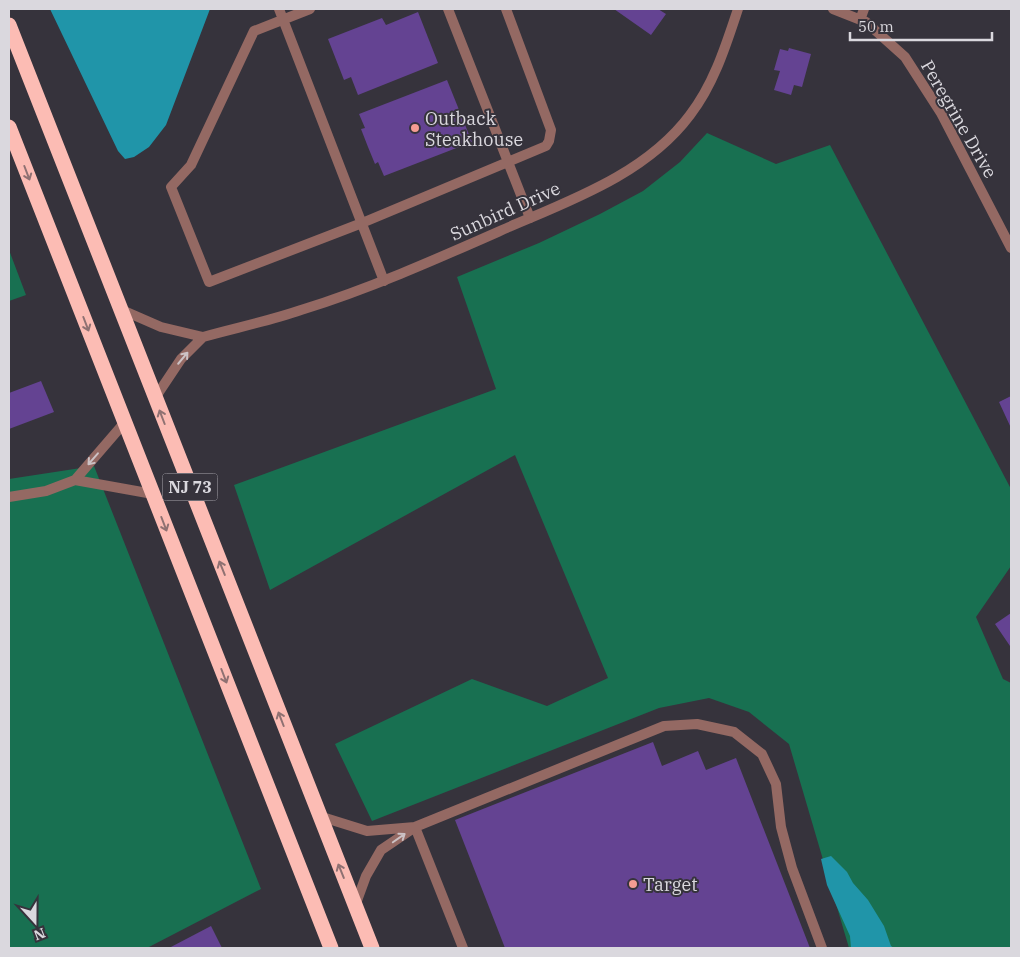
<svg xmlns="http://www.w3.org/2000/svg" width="1020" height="957" font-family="'IBM Plex Serif',serif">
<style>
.green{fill:#187051}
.water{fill:#2095a9}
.building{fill:#644392}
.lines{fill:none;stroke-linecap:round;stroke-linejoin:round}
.lane{stroke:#946963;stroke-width:10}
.street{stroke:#946963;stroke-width:10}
.highway{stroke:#fcbcb4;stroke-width:15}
.oneway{stroke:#8f7172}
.oneway2{stroke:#ccc2c5}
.poi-dot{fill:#f59c93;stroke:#36333c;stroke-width:2}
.labels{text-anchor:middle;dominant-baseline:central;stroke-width:4;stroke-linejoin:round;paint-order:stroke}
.shield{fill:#36333c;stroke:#a9a6ad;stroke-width:1}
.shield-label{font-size:16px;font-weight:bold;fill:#dad8de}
.poi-label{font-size:18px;fill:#dad8de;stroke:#36333c;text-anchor:start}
.street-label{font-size:18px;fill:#dad8de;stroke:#36333c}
</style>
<rect width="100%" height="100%" fill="#36333c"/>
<path class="green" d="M 707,133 L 776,164 L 830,145 L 1011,489 L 1011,566 L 976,617 L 1003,679 L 1011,683 L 1011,948 L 849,948 L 789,744 L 749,712 L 709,698 L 659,708 L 372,821 L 335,744 L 472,679 L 547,706 L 608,678 L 515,455 L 270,590 L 234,485 L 496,389 L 457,277 L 539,243 L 600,214 L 643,191 L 680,162 Z
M 9,250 L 26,295 L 9,301 Z
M 94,466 L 261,889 L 147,948 L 9,948 L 9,479 Z"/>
<path class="water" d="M 50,9 L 210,9 L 166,125 L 149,147 L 134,157 L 125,159 L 118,151 Z
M 831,856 L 847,872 L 853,883 L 868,900 L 884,926 L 891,946 L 894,948 L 851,948 L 850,936 L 827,885 L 821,859 Z"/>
<path class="building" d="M 614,9 L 658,9 L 666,14 L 651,35 Z
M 418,12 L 438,63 L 358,95 L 351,77 L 344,80 L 328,39 L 382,18 L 386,25 Z
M 789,48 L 811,54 L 802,87 L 794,85 L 791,95 L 774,90 L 780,71 L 774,70 L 780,49 L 788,51 Z
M 447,80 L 472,142 L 384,176 L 378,162 L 375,164 L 368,147 L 361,129 L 365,128 L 359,114 Z
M 41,381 L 54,412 L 9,429 L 9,393 Z
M 1011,396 L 1011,428 L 999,402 Z
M 1011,613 L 1011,645 L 1010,646 L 995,624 Z
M 653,742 L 662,766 L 698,751 L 706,770 L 736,758 L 810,948 L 505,948 L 455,820 Z
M 211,926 L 222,948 L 169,948 Z"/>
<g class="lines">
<path class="lane" d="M 279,9 L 384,281
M 310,9 L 254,31 L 191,165 L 171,187 L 209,282 L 362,223 L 546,146 L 549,141 L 551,130 L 506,9
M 448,9 L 530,218
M 125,422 L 75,480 L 153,494
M 9,497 L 46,491 L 75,480
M 319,816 L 367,831 L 415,827 L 381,850 L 366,876 L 355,906
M 463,948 L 415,827 L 664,726 L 697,724 L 734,732 L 762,754 L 776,784 L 781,827 L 792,868 L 822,948"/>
<path class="street" d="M 833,9 L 866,22 L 905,57 L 941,113 L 1011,248
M 860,20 L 864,9
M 122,310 L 161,327 L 203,337 L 181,359 L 155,398
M 203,337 C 235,328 269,321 301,310 C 372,288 441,257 509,227 C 572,200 647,173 690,115 C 714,84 726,45 738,9"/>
<path class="highway" d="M 9,25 L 372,948
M 9,127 L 331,948"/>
</g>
<defs><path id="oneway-shaft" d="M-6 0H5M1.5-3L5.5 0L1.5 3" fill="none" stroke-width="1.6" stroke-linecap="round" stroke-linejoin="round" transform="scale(1.25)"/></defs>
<g class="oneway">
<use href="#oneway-shaft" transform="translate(27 173) rotate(69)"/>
<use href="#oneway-shaft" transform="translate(86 324) rotate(69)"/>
<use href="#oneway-shaft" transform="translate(162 417) rotate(-111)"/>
<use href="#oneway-shaft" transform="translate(164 524) rotate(69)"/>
<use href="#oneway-shaft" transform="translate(222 568) rotate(-112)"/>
<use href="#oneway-shaft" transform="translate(224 676) rotate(69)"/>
<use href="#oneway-shaft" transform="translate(281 719) rotate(-111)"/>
<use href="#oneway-shaft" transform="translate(341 871) rotate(-112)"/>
</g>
<g class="oneway2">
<use href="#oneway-shaft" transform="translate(183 358) rotate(-50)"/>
<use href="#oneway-shaft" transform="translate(93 459) rotate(131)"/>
<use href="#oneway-shaft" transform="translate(399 838) rotate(-35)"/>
</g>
<g class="poi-dot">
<circle cx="415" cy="128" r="5"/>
<circle cx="633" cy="884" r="5"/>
</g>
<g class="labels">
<rect class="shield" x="162.5" y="473.5" width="55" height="27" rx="4"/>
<g class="shield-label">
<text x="190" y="487">NJ 73</text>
</g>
<g class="poi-label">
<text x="425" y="118">Outback<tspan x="425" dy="21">Steakhouse</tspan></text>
<text x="643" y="884">Target</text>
</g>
<g class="street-label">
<text transform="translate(959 119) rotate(60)">Peregrine Drive</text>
<text transform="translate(505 211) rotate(-24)">Sunbird Drive</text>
</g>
</g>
<rect width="1020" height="957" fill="none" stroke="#dad8de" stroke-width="20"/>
<g transform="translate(35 922) rotate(159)" stroke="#36333c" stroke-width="4" paint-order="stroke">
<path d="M0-4L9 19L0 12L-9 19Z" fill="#dad8de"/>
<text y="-8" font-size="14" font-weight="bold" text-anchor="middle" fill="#dad8de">N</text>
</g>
<path d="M850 32v8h142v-8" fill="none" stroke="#dad8de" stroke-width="2.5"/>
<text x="858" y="32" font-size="15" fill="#dad8de" stroke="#36333c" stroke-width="4" paint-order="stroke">50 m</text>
</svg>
